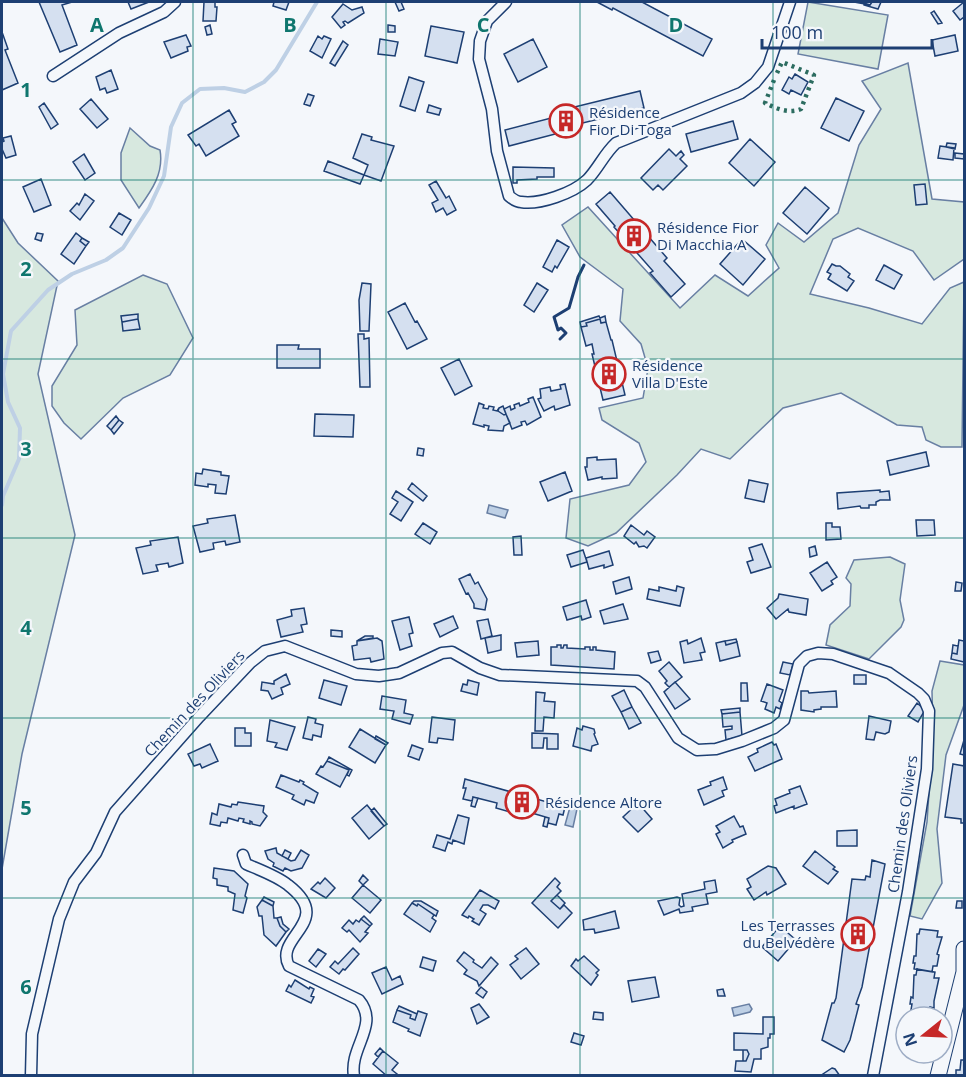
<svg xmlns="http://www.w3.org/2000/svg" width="966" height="1077" font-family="'Open Sans',sans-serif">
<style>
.green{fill:#d7e8df;stroke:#687fa3;stroke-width:1.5}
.water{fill:#bed0e5;stroke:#687fa3;stroke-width:1.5}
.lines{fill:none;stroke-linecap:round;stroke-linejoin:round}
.stream{stroke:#bed0e5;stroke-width:4}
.building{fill:#d5e0f0;stroke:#1d3f73;stroke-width:1.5}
.street-casing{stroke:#1d3f73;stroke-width:13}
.secondary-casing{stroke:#1d3f73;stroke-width:17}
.street{stroke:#f4f7fb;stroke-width:10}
.secondary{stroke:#f4f7fb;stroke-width:15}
.hedge{stroke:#2c6c60;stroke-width:4.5;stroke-dasharray:3 4.5;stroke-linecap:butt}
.wall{stroke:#1d3f73;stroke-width:3}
.grid{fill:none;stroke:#0f766e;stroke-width:1.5;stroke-opacity:0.55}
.labels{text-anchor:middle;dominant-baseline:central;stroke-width:4.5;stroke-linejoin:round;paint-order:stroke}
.poi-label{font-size:15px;fill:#1d3f73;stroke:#f4f7fb;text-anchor:start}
.street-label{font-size:15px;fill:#1d3f73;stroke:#f4f7fb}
.grid-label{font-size:20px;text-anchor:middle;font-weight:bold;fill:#0f766e;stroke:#f4f7fb;stroke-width:4.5;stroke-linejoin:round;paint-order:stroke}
</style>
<rect width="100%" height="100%" fill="#f4f7fb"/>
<path class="green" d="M 808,2 L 888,15 L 878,69 L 798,54 Z
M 908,63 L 932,199 L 964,202 L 964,259 L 934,280 L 913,251 L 858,228 L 833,239 L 810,294 L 869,308 L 922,324 L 950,288 L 964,282 L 962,447 L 941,447 L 926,440 L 922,427 L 897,425 L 841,393 L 783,408 L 730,459 L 701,449 L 677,475 L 616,533 L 588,546 L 566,538 L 570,499 L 629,485 L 646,462 L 639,443 L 602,420 L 599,408 L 643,398 L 648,368 L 641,344 L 620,321 L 623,289 L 580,257 L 562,225 L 588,207 L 680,308 L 715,275 L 748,296 L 779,268 L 766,245 L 778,223 L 804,242 L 838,213 L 859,145 L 881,109 L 862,81 Z
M 130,128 L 150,146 L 160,150 C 164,173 152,190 139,208 L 121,180 L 121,153 Z
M 2,218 L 18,243 L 58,281 L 38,374 L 75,535 L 22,754 L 2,869 Z
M 143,275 L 167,284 L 193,338 L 170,375 L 123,398 L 81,439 L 64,423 L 52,406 L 52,386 L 77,345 L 75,310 Z
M 890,557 L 905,564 L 900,600 L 904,620 L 901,627 L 869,659 L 826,645 L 830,625 L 850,606 L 851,584 L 846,578 L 854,560 Z
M 940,661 L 964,665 L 964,705 L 946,755 L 937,829 L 942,883 L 922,919 L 910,916 L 927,822 L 933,734 L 932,691 Z"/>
<path class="water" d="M 489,505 L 508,510 L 505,518 L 487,513 Z
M 570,807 L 577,809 L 573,827 L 565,825 Z
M 749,1004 L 752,1009 L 750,1012 L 734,1016 L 732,1008 Z"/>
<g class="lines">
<path class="stream" d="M 2,505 L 3,496 L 19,459 L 20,428 L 8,402 L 3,374 L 11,331 L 48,290 L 72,274 L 106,260 L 123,248 L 149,208 L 164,176 L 171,127 L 182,103 L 200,89 L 224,88 L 245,92 L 264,82 L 276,70 L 317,2"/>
</g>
<path class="building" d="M 39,2 L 72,2 L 62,5 L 77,45 L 60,52 Z
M 128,2 L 149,2 L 131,9 Z
M 204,2 L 215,2 L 215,7 L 217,7 L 216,21 L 203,21 Z
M 274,2 L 289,2 L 286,10 L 273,6 Z
M 395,2 L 401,2 L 404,9 L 399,11 Z
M 597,2 L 642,2 L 712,39 L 703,56 L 613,8 L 612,10 Z
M 854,2 L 872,2 L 870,5 Z
M 872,2 L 881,2 L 878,9 L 864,5 L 864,3 L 870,5 Z
M 964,2 L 964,17 L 960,20 L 953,11 Z
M 343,4 L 352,10 L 362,7 L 364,13 L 348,23 L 345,21 L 343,22 L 345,25 L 341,28 L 332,17 Z
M 934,11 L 942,23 L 938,24 L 931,13 Z
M 210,25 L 212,34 L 207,35 L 205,27 Z
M 388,25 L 395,26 L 395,32 L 388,32 Z
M 431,26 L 464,32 L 457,63 L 425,56 Z
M 2,32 L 8,49 L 5,50 L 18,83 L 2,90 Z
M 186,35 L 191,46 L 187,47 L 188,51 L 171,58 L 164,42 Z
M 955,35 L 958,51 L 935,56 L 932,40 Z
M 318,36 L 322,39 L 324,36 L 331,39 L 322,58 L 310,51 Z
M 380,39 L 398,42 L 395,56 L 378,54 Z
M 533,39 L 547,67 L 518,82 L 504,54 Z
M 343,41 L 348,45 L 335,66 L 330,63 Z
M 111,70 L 118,89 L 107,93 L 105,88 L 100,90 L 96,77 Z
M 795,74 L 808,82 L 801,95 L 791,90 L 789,94 L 782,90 L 789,77 L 792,79 Z
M 409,77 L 424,82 L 415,111 L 400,106 Z
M 640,91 L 644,108 L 562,128 L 563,132 L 509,146 L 505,130 L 559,116 L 558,111 Z
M 308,94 L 314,96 L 310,106 L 304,104 Z
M 836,98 L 864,111 L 849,141 L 821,128 Z
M 91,99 L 108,119 L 97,128 L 80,109 Z
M 44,103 L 58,124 L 51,129 L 39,107 Z
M 429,105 L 441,109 L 439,115 L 427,112 Z
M 229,110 L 236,122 L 232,124 L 239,136 L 206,156 L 199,144 L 196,146 L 188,135 Z
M 733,121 L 738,139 L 691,152 L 686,134 Z
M 362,134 L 372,137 L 371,140 L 394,146 L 381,181 L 364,175 L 368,165 L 353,158 Z
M 11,136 L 16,155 L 6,158 L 2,149 L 2,142 L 4,141 L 3,138 Z
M 750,139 L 775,162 L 754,186 L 729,163 Z
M 947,143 L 956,144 L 955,149 L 946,147 Z
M 940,146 L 954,148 L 953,160 L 938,158 Z
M 669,149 L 676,156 L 681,151 L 684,155 L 680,159 L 687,166 L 663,190 L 658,185 L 653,190 L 641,178 Z
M 955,153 L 964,154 L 964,159 L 955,158 Z
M 84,154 L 95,173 L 85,180 L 73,162 Z
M 328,161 L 364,175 L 360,184 L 324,171 Z
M 513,167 L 554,168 L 554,177 L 537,177 L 537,179 L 517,180 L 517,183 L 513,183 Z
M 41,179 L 51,205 L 34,212 L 23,187 Z
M 436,181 L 446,198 L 449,196 L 456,210 L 447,215 L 443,208 L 436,212 L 432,203 L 438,200 L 429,185 Z
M 925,184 L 927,204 L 916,205 L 914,185 Z
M 805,187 L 829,208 L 807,234 L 783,213 Z
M 610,192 L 667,258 L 664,261 L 685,284 L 671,297 L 650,273 L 653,271 L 614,227 L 615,226 L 596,204 Z
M 85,194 L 94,201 L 80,220 L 70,211 L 77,203 L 79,205 Z
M 119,213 L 131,220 L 122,235 L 110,227 Z
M 37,233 L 43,234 L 41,241 L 35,239 Z
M 76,233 L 82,238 L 80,241 L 86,246 L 74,264 L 61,254 Z
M 82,238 L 89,242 L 86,246 L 80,241 Z
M 742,239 L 765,259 L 743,285 L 720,264 Z
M 557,240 L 569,247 L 557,268 L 555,266 L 552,272 L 543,267 Z
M 832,264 L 836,266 L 840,266 L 850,274 L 848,277 L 854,281 L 847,291 L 828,279 L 831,274 L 827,272 Z
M 884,265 L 902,275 L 894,289 L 876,280 Z
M 362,283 L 371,284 L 369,331 L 360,331 L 359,300 Z
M 537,283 L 548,290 L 534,312 L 524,305 Z
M 405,303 L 415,322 L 417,321 L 427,339 L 407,349 L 388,312 Z
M 138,314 L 138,319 L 122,322 L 121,316 Z
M 599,316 L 600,318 L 605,316 L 606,322 L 601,323 L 600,319 L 586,323 L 587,326 L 581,327 L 580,322 Z
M 138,319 L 140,329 L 123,331 L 122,322 Z
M 600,319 L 601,323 L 606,322 L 611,340 L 612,340 L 625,395 L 603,400 L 592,354 L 594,354 L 592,344 L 586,346 L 581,327 L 587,326 L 586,323 Z
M 358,334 L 364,334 L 364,339 L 369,338 L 370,387 L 360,387 Z
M 277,345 L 299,345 L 298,349 L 320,349 L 320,368 L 277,368 Z
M 459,359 L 472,386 L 455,395 L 441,368 Z
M 565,384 L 570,405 L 555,410 L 554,406 L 544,411 L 538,399 L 541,398 L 540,389 L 550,387 L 551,391 L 561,389 L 560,385 Z
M 533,397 L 541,417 L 527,425 L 525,421 L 521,422 L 522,425 L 512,429 L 504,409 L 510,406 L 511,410 L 515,408 L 514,405 L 519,403 L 520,406 L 529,402 L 528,399 Z
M 479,403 L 484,405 L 483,408 L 488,409 L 489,406 L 494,407 L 493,410 L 497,411 L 499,408 L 498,411 L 504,415 L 506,414 L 510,423 L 504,426 L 503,431 L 488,430 L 489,426 L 484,425 L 484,427 L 473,424 Z
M 503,406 L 506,414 L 504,415 L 498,411 L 499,408 Z
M 315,414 L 354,415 L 353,437 L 314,436 Z
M 116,416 L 119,420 L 111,430 L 107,426 Z
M 119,420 L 123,423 L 114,434 L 111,430 Z
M 418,448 L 424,449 L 423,456 L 417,455 Z
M 926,452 L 929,466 L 890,475 L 887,461 Z
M 597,457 L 597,460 L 616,459 L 617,478 L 602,479 L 602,477 L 588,480 L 585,467 L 587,467 L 587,458 Z
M 203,469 L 221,472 L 221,475 L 229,476 L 226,494 L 215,493 L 216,485 L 208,484 L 208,487 L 195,485 L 196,473 L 202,474 Z
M 565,472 L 572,491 L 548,501 L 540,482 Z
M 749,480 L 768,484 L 764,502 L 745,498 Z
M 412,483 L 427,496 L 423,501 L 408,489 Z
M 880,490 L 880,492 L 889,491 L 890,500 L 880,500 L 876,502 L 876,505 L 869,505 L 869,508 L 861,508 L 860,506 L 838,509 L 837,493 Z
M 396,491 L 413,502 L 401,521 L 390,514 L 398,502 L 392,498 Z
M 235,515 L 240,542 L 226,545 L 225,541 L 213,543 L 214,549 L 200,552 L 193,526 L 208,523 L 207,519 Z
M 916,520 L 934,520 L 935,535 L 917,536 Z
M 423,523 L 437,532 L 430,544 L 415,534 Z
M 826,523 L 832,523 L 832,527 L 840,527 L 841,539 L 826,540 Z
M 631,525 L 644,535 L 647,531 L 655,537 L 647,548 L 644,546 L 639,547 L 636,542 L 634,544 L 624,536 Z
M 521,536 L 522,555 L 514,555 L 513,537 Z
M 178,537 L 183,563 L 169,567 L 168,563 L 156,565 L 158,571 L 143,574 L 136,548 L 151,545 L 150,541 Z
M 762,544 L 771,567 L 751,573 L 747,562 L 753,560 L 749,548 Z
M 815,546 L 817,555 L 810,557 L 809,548 Z
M 583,550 L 587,562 L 571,567 L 567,555 Z
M 609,551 L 613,565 L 604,568 L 604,565 L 589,569 L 586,558 Z
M 827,562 L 837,577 L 831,581 L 833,584 L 822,591 L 810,573 Z
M 470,574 L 475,584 L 478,582 L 487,599 L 485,610 L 474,608 L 474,604 L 468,593 L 466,594 L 459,579 Z
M 629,577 L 632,589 L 616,594 L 613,582 Z
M 956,582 L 962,583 L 961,591 L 955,591 Z
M 677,586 L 684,588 L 680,606 L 647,599 L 649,589 L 659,591 L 659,587 L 676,591 Z
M 779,594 L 808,599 L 806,615 L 789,612 L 788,609 L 776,619 L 767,608 L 778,598 Z
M 586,600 L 591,617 L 582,620 L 581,616 L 567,620 L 563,607 Z
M 623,604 L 628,619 L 604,624 L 600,611 Z
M 304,608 L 307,624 L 301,625 L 303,632 L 281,637 L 277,620 L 292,616 L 291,610 Z
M 453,616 L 458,628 L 440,637 L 434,624 Z
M 409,617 L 413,633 L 409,634 L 412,646 L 400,650 L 392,621 Z
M 488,619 L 492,636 L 481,639 L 477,621 Z
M 331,630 L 342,631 L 342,637 L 331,636 Z
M 501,635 L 501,650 L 488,653 L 485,638 Z
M 365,636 L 373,636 L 373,638 L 357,641 Z
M 377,638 L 382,641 L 384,659 L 371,662 L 370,658 L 354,660 L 352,646 L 357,645 L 357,641 Z
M 701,638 L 705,652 L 700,653 L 702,660 L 684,663 L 680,642 L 687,640 L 688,644 Z
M 736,639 L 737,642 L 726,645 L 725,641 Z
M 959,640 L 964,641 L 964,662 L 951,659 L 952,653 L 957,654 Z
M 538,641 L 539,655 L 517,657 L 515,643 Z
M 725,641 L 726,645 L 737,642 L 740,656 L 720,661 L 716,643 Z
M 557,645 L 561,645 L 561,648 L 563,648 L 564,645 L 567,645 L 567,648 L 585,649 L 585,647 L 590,647 L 590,650 L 593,650 L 593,647 L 596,647 L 596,650 L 615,652 L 614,669 L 551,665 L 551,647 L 557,647 Z
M 953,645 L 958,646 L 957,654 L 952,653 Z
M 658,651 L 661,660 L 651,663 L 648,653 Z
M 669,662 L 682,677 L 669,687 L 665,683 L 667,681 L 659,671 Z
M 783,662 L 793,664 L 790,675 L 780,673 Z
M 286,674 L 290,684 L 281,688 L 283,694 L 272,699 L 268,691 L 261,690 L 262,682 L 274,684 L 274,681 Z
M 854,675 L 866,675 L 866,684 L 854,684 Z
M 324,680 L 347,686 L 341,705 L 319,698 Z
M 468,680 L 479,683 L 477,695 L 461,691 L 463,684 L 467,685 Z
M 675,682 L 690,699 L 675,709 L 664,692 Z
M 741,683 L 747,683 L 748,701 L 741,701 Z
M 767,684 L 783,690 L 779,701 L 782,703 L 780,709 L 776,707 L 774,713 L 765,709 L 767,703 L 761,701 Z
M 624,690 L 632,707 L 621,712 L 612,696 Z
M 801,691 L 808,691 L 809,693 L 836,691 L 837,707 L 821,707 L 821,709 L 814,710 L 814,712 L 801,710 Z
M 536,692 L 545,693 L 544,701 L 555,702 L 554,718 L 544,717 L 543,731 L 535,731 Z
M 382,696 L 406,700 L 404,713 L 413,715 L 410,724 L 392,719 L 394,711 L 380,709 Z
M 917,703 L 925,710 L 918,722 L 908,716 Z
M 632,707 L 641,723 L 629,729 L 621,712 Z
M 740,708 L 740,712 L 722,714 L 721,710 Z
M 740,712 L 742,736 L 726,740 L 725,730 L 732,729 L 732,726 L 723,727 L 722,714 Z
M 869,716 L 891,721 L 889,732 L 885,734 L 876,732 L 874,740 L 866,739 Z
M 308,717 L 316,719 L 315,723 L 323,725 L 321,737 L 313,735 L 312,740 L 303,738 Z
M 432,717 L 455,720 L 453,740 L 438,738 L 437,743 L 429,742 Z
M 270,720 L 295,727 L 287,750 L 275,747 L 277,743 L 267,741 Z
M 583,726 L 594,729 L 595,733 L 594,734 L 598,744 L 592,746 L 591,751 L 573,746 L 577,728 L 582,730 Z
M 235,728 L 245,728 L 245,733 L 251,733 L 251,746 L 235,746 Z
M 360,729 L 386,745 L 375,763 L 349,747 Z
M 532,733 L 558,734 L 558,749 L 547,749 L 547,738 L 544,738 L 543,748 L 532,748 Z
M 376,736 L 388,743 L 386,745 L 375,739 Z
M 964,740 L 964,755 L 960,754 Z
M 772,742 L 774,745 L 776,744 L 782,759 L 755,771 L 748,757 L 758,752 L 757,749 Z
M 210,744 L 218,761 L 202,768 L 200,764 L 194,766 L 188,754 Z
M 412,745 L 423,749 L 419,760 L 408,756 Z
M 329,757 L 352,770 L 349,776 L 347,775 L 349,770 L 327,761 Z
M 327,761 L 349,770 L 340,787 L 316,774 L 321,766 L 323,767 Z
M 953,764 L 964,766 L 964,823 L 961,823 L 961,819 L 945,817 Z
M 281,775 L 299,782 L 300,780 L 304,782 L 303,784 L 318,793 L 314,803 L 306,800 L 304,805 L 292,799 L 294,795 L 276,787 Z
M 723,777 L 727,789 L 722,791 L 724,796 L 704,805 L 698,790 L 711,785 L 710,782 Z
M 465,779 L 565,807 L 563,815 L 559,814 L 556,825 L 548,823 L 549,818 L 525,811 L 524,816 L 496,808 L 497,803 L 473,797 L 472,801 L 463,799 L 466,788 L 463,788 Z
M 800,786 L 807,804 L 794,809 L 794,806 L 776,813 L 774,806 L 777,805 L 775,799 L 790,793 L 789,790 Z
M 473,797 L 478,798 L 475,807 L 471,806 Z
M 238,802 L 264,806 L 263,812 L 267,816 L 260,826 L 252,824 L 252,822 L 250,821 L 250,824 L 243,822 L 244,819 L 239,818 L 238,821 L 228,818 L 227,823 L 221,822 L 220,826 L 210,824 L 212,813 L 217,815 L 219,804 L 231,807 L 232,804 L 237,805 Z
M 638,803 L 652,819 L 638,832 L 623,817 Z
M 367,805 L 384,826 L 369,839 L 352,818 Z
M 374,808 L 387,824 L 384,826 L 371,811 Z
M 458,815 L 469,818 L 464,844 L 453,840 L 452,844 L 448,842 L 445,851 L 433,847 L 437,835 L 450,839 Z
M 734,816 L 740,827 L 743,826 L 746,834 L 732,840 L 733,842 L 723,848 L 716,834 L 720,832 L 716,826 Z
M 545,817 L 549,818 L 547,827 L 543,826 Z
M 857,830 L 857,846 L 837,846 L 837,831 Z
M 276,848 L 277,853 L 291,861 L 295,860 L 301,850 L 309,855 L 302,868 L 291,871 L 285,868 L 283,871 L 273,866 L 274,863 L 268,859 L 265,851 Z
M 285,850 L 291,853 L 288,859 L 282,856 Z
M 815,851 L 835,867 L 833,869 L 838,872 L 828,884 L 803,866 Z
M 872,860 L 885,864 L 862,987 L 856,1004 L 859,1005 L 850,1040 L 844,1052 L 822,1040 L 832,1003 L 834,1003 L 836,998 L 852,879 L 865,880 L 866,876 L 870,877 Z
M 768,866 L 776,868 L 786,884 L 767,895 L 766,892 L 754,900 L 747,889 L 751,887 L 747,879 Z
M 214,868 L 234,871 L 248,884 L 245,896 L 247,898 L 243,913 L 233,910 L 235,894 L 228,891 L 228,887 L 217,885 L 217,879 L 213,878 Z
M 363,875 L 368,880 L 363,885 L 359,881 Z
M 325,878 L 335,888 L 326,898 L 311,889 L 318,882 L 320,884 Z
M 555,878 L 560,883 L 557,887 L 561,891 L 551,901 L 560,909 L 564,905 L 572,913 L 558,928 L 532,903 Z
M 715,880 L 717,892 L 706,894 L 708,904 L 692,907 L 693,911 L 680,913 L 679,909 L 664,915 L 658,901 L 677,897 L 680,898 L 679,905 L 681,907 L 684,906 L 682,894 L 705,889 L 704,882 Z
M 363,885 L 381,900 L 370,913 L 352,898 Z
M 480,890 L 499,901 L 495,909 L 488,905 L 483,905 L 480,910 L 486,914 L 479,925 L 472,921 L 474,919 L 469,916 L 468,918 L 462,915 Z
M 557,895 L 565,903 L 560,909 L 551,901 Z
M 264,897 L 274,902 L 273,906 L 262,900 Z
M 262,900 L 273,906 L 274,918 L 277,918 L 280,926 L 286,932 L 276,946 L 264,935 L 262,916 L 259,916 L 257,907 Z
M 414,901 L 421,901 L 438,911 L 436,916 L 418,904 L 417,906 L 412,903 Z
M 957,901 L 962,901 L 962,908 L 956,908 Z
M 412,903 L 417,906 L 418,904 L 434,915 L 432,918 L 436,921 L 430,932 L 404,914 Z
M 615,911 L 619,928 L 595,933 L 594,929 L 584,930 L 583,920 Z
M 364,916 L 372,924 L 370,926 L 361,919 Z
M 281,917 L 283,924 L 289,929 L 286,932 L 280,926 L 277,918 Z
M 361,919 L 370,926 L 365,932 L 368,933 L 360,942 L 349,930 L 347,932 L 342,928 L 349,920 L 353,924 L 356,920 L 359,922 Z
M 780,926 L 796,940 L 778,961 L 762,947 Z
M 920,929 L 938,931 L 937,937 L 942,937 L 937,954 L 939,955 L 937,966 L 933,966 L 932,972 L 914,969 L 915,963 L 913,963 L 914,956 L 916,956 L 917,934 L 919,934 Z
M 353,948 L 359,954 L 345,970 L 343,969 L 339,974 L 330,967 L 335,961 L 338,964 Z
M 526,948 L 539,964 L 521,979 L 510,965 L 518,959 L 515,956 Z
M 318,949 L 326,954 L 316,967 L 309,961 Z
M 464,952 L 474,960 L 473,962 L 482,968 L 491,957 L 498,964 L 479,986 L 477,981 L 464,974 L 467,970 L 457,961 Z
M 584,956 L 599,970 L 596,973 L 598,975 L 591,985 L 571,966 L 576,959 L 578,961 Z
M 423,957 L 436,961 L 433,971 L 420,967 Z
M 386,967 L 392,980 L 400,976 L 403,984 L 382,994 L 372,973 Z
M 917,969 L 935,972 L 934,978 L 939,978 L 934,1001 L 934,1008 L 930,1007 L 929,1013 L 911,1010 L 912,1004 L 910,1004 L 911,997 L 913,998 L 914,975 L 916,975 Z
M 655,977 L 659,997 L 632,1002 L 628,981 Z
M 295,980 L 309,989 L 310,987 L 314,989 L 311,996 L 314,997 L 311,1003 L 286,991 L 289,985 L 291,987 Z
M 481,987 L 487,992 L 483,998 L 476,993 Z
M 723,989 L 725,996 L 718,996 L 717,990 Z
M 479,1004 L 489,1017 L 477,1024 L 471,1008 Z
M 399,1006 L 417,1014 L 415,1020 L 410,1018 L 411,1015 L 397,1010 Z
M 397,1010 L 411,1015 L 410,1018 L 415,1020 L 418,1011 L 427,1014 L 420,1036 L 408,1031 L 409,1029 L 393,1022 Z
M 594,1012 L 603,1013 L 603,1020 L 593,1019 Z
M 763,1017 L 774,1017 L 774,1034 L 770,1034 L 770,1038 L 768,1038 L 768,1047 L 761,1049 L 761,1059 L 754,1059 L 751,1072 L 735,1071 L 736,1061 L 746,1061 L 749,1054 L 747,1050 L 734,1050 L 734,1033 L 763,1034 Z
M 574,1033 L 584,1036 L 581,1045 L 571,1042 Z
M 380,1048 L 383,1051 L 378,1057 L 375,1054 Z
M 743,1050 L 747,1050 L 749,1054 L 746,1061 L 743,1061 Z
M 383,1051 L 398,1063 L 392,1070 L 397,1074 L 396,1076 L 387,1076 L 373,1064 Z
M 961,1060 L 964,1060 L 964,1076 L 956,1076 L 956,1070 L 960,1070 Z
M 832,1068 L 835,1069 L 840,1076 L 820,1076 Z"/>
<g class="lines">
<g class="street-casing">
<path id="street" d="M 506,2 L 487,21 L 480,41 L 479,59 L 492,109 L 497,151 L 509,196 C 513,199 516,202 521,202 C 540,205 573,193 587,180 C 598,169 604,154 616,143 L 741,93 L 755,83 L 768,67 L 790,2
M 53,76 L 119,33 L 164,12 L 175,2
M 243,855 L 246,864 C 260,870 277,876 288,885 C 336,922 273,936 289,966 L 359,1000 C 380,1025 349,1047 354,1076
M 31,1076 L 32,1034 L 59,919 L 74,882 L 96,853 L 115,812 L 199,717 L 250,663 L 265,651 L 285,646 L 356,674 L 379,676 L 399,673 L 442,653 L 452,652 L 480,668 L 500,675 L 637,681 L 645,687 L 678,738 L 697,750 L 716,749 L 742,741 L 774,728 L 784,720 L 799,664 L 807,656 L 818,653 L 833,654 L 889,673 L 918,693 L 924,699 L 929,711 L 927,769 L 908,892 L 873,1076"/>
</g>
<g class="secondary-casing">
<path id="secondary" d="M 938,1076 L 964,972 L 964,949"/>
</g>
<use href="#street" class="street"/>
<use href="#secondary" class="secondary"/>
<path class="hedge" d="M 774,80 L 765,103 C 777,109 789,114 801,109 L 814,75 L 782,62 L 777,73"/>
<path class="wall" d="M 560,339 L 566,333 L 561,328 L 558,330 L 554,317 L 569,308 L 578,277 L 584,265"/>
</g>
<path class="grid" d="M 193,2 L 193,1076M 386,2 L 386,1076M 580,2 L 580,1076M 773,2 L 773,1076M 2,180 L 964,180M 2,359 L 964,359M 2,538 L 964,538M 2,718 L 964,718M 2,898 L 964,898"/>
<defs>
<g id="building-ring" transform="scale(1.725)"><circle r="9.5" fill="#f4f7fb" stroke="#c62828" stroke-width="1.5"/><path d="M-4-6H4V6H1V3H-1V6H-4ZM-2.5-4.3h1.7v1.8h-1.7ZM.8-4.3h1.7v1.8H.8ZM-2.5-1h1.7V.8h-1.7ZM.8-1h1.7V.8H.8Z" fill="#c62828"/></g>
</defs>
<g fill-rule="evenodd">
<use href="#building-ring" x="566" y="121"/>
<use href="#building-ring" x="634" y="236"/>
<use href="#building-ring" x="609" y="374"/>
<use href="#building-ring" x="522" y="802"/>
<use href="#building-ring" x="858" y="934"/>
</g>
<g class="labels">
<g class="poi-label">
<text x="589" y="112">Résidence<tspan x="589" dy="17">Fior Di Toga</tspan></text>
<text x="657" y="227">Résidence Fior<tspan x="657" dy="17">Di Macchia A</tspan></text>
<text x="632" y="365">Résidence<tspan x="632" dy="17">Villa D'Este</tspan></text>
<text x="545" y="802">Résidence Altore</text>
<text x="835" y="925" text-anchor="end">Les Terrasses<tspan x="835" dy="17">du Belvédère</tspan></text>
</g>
<g class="street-label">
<text transform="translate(194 703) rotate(-47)">Chemin des Oliviers</text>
<text transform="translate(902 824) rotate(-82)">Chemin des Oliviers</text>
</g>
</g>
<g class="grid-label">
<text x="97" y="32">A</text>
<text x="290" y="32">B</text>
<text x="483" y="32">C</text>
<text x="676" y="32">D</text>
<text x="26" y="97">1</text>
<text x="26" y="276">2</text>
<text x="26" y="456">3</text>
<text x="26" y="635">4</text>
<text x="26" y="815">5</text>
<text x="26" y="994">6</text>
</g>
<rect width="966" height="1077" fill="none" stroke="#1d3f73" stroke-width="6"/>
<g transform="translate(924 1035) rotate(252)"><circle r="28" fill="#f4f7fb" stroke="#9eadc5" stroke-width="1.5"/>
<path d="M0-4.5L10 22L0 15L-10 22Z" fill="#c62828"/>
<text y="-9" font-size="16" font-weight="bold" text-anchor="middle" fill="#1d3f73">N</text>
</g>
<path d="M762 39v9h170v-9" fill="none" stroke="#1d3f73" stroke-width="3"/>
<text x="771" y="39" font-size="18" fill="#1d3f73" stroke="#f4f7fb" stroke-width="4.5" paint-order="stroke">100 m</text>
</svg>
